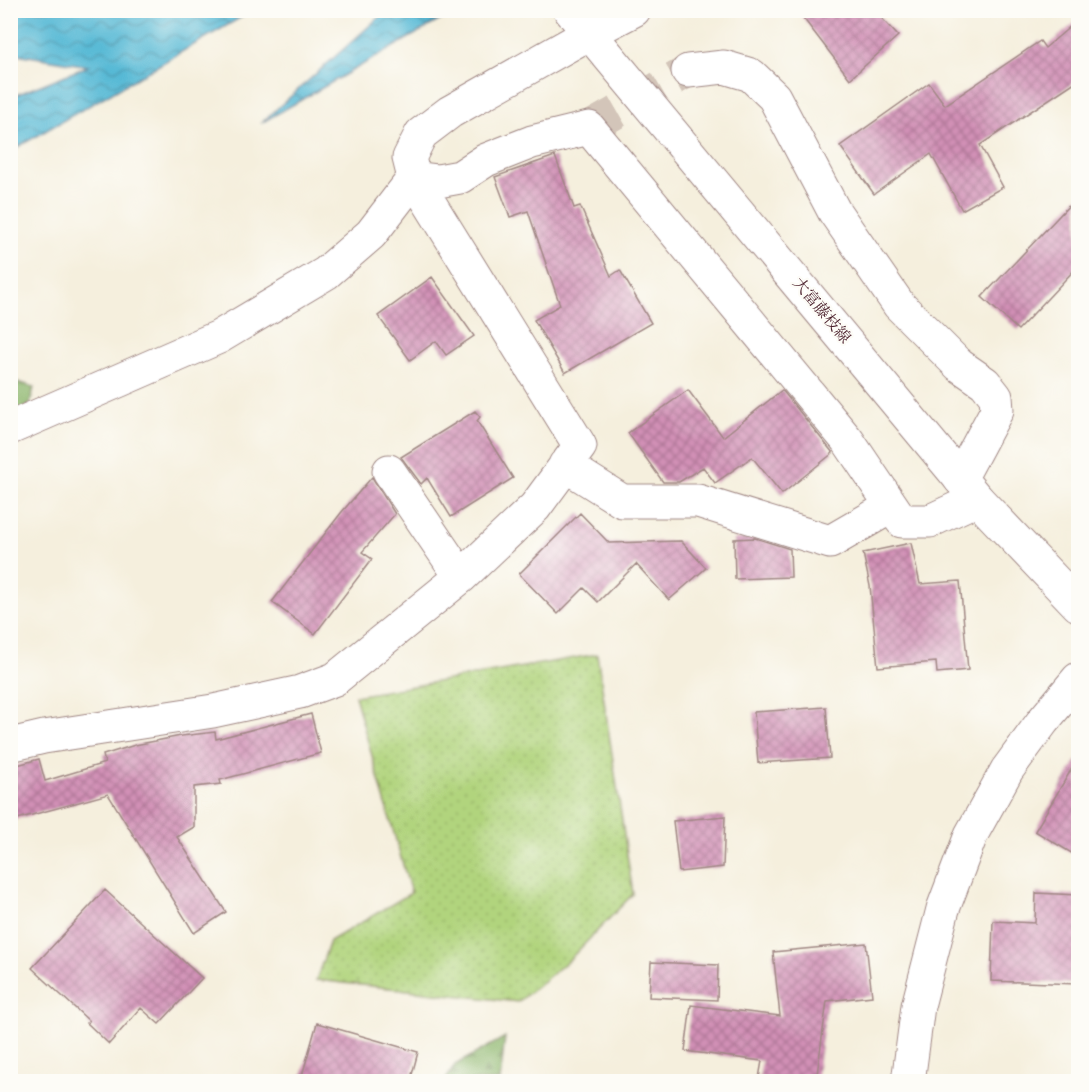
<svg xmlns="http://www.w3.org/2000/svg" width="1089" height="1092" font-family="'Old Standard TT','Noto Serif JP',serif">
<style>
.grass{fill:url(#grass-dots);stroke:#7e7a54;stroke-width:1.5}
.forest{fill:url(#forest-firs);stroke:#6b6a4c;stroke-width:1.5}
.water{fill:url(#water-waves);stroke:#506c80;stroke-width:1.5}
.building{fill:url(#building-cross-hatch)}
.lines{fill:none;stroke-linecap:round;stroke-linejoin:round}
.street-tunnel{stroke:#d3c5b9;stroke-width:33;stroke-dasharray:33 16;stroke-linecap:butt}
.street-casing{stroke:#a08784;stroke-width:35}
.secondary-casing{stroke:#a08784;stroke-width:35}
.street{stroke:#fff;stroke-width:33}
.secondary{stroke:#fff;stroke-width:33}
.labels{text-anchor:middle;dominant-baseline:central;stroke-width:4.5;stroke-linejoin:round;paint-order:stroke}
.street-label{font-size:16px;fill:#4a1f2b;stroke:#fdfcf7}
</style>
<defs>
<pattern id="grass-dots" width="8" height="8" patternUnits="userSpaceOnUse" patternTransform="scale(1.5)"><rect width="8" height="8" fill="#b1d47d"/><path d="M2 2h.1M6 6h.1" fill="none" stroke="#9ab66c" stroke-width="1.8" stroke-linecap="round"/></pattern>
<pattern id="forest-firs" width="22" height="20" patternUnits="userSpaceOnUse" patternTransform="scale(1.5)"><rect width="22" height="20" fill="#8cb66c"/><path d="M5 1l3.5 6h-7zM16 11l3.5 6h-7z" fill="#749359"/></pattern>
<pattern id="water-waves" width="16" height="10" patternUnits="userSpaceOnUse" patternTransform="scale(1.5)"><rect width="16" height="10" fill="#57b9d5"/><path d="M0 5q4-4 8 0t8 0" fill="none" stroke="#4a96ad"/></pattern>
<pattern id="building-cross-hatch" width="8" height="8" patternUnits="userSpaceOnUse" patternTransform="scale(1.5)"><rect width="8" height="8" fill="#d190b6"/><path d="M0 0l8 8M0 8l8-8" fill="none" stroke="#ac7594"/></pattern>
</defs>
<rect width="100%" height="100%" fill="#fdfcf7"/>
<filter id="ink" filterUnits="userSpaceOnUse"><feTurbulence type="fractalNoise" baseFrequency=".0167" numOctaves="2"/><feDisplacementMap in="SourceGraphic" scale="12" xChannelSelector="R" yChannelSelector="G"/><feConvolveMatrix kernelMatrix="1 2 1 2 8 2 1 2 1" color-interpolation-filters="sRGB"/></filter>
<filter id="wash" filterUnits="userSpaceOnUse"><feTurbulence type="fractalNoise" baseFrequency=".008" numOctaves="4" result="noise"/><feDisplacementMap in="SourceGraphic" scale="24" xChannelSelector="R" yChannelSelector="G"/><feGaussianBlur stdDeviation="1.35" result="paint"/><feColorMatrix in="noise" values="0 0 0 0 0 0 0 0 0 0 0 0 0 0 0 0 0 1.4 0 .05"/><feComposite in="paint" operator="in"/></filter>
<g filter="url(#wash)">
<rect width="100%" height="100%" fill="#f5efdd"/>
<path class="grass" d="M 597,654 L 633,894 L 569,960 L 518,1002 L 316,980 L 330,941 L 411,893 L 355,696 Z"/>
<path class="forest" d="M 11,380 L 34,387 L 30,405 L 11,414 Z
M 505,1037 L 500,1081 L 445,1081 L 455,1065 Z"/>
<path class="water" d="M 10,11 L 11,10 L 252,11 L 11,151 L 11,97 L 88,66 L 11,53 Z
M 386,11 L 456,11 L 261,123 Z"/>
<g id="blocks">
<path class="building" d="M 797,10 L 874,10 L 898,36 L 850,79 Z
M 1078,20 L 1078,80 L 980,145 L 1003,187 L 962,210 L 931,154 L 874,194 L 840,146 L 929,83 L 945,105 L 1040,41 L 1045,48 Z
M 555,156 L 574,208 L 580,206 L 611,276 L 620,270 L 651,323 L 565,373 L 534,320 L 560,305 L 528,211 L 510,217 L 495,177 Z
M 1078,196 L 1078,266 L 1018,330 L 982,297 Z
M 432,277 L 474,336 L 446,355 L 436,341 L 410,360 L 378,316 Z
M 688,390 L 723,437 L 782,390 L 833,453 L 782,494 L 752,457 L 715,483 L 703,467 L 679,482 L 663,482 L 628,433 Z
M 475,411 L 480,417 L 477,421 L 513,478 L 451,517 L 427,478 L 421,484 L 401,457 Z
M 372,477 L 395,514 L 362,552 L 372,559 L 315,634 L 272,602 L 341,513 Z
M 580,513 L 609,543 L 681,541 L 706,568 L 669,600 L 636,564 L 598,602 L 584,588 L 558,614 L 519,574 Z
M 755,538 L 790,549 L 791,577 L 735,579 L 734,539 Z
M 911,543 L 920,584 L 960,581 L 968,670 L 937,673 L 936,662 L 878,667 L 870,586 L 863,553 Z
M 826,707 L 830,758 L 758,763 L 754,712 Z
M 311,714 L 321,753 L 220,780 L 221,784 L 194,787 L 194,827 L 177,837 L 226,912 L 194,933 L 108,794 L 10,821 L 10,767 L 39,759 L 45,781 L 105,763 L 103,755 L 135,745 L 181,736 L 215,732 L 216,739 Z
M 1078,758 L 1078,857 L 1035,831 Z
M 725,816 L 723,867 L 679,872 L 673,821 Z
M 105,890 L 202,978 L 159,1024 L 141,1008 L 109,1044 L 87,1023 L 89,1021 L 32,968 Z
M 1036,893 L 1078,895 L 1078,984 L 991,981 L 993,921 L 1035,923 Z
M 866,943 L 872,996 L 827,1001 L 816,1082 L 789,1082 L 759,1078 L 762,1061 L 685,1051 L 691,1005 L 780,1016 L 773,952 Z
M 651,962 L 718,965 L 717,1000 L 649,997 Z
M 317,1023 L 418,1052 L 410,1082 L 324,1082 L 302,1076 Z"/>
</g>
</g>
<g filter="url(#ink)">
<use href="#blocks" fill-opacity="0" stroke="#a08784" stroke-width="1.5"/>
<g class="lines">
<path class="street-tunnel" d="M 589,128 L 688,71"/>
<g class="street-casing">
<path id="street" d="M 634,10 L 590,33 L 450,112 L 421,134 L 409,158 L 414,178 L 438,181 L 460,177 L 486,160 L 532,142 L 589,128 L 848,441 L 902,521 L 930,521 L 977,499
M 688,71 L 724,67 L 751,75 L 774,97 L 834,211 L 899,305 L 959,365 L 985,383 L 996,397 L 997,410 L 960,479
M 10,428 L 219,337 L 326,273 L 371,234 L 414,178 L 580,446 L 535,507 L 461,577 L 335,679 L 300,692 L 213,711 L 44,737 L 10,745
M 565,465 L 622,501 L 698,501 L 830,542 L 892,506
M 389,471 L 461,577"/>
</g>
<g class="secondary-casing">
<path id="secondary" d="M 570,10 L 977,499 L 1078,605
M 908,1082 L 918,1006 L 943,909 L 971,835 L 1007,770 L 1043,721 L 1078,679"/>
</g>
<use href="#street" class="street"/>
<use href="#secondary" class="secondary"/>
</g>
</g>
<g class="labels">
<g class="street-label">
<text transform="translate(821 311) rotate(50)">大富藤枝線</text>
</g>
</g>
<rect width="1089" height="1092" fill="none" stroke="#fdfcf7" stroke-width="36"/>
</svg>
